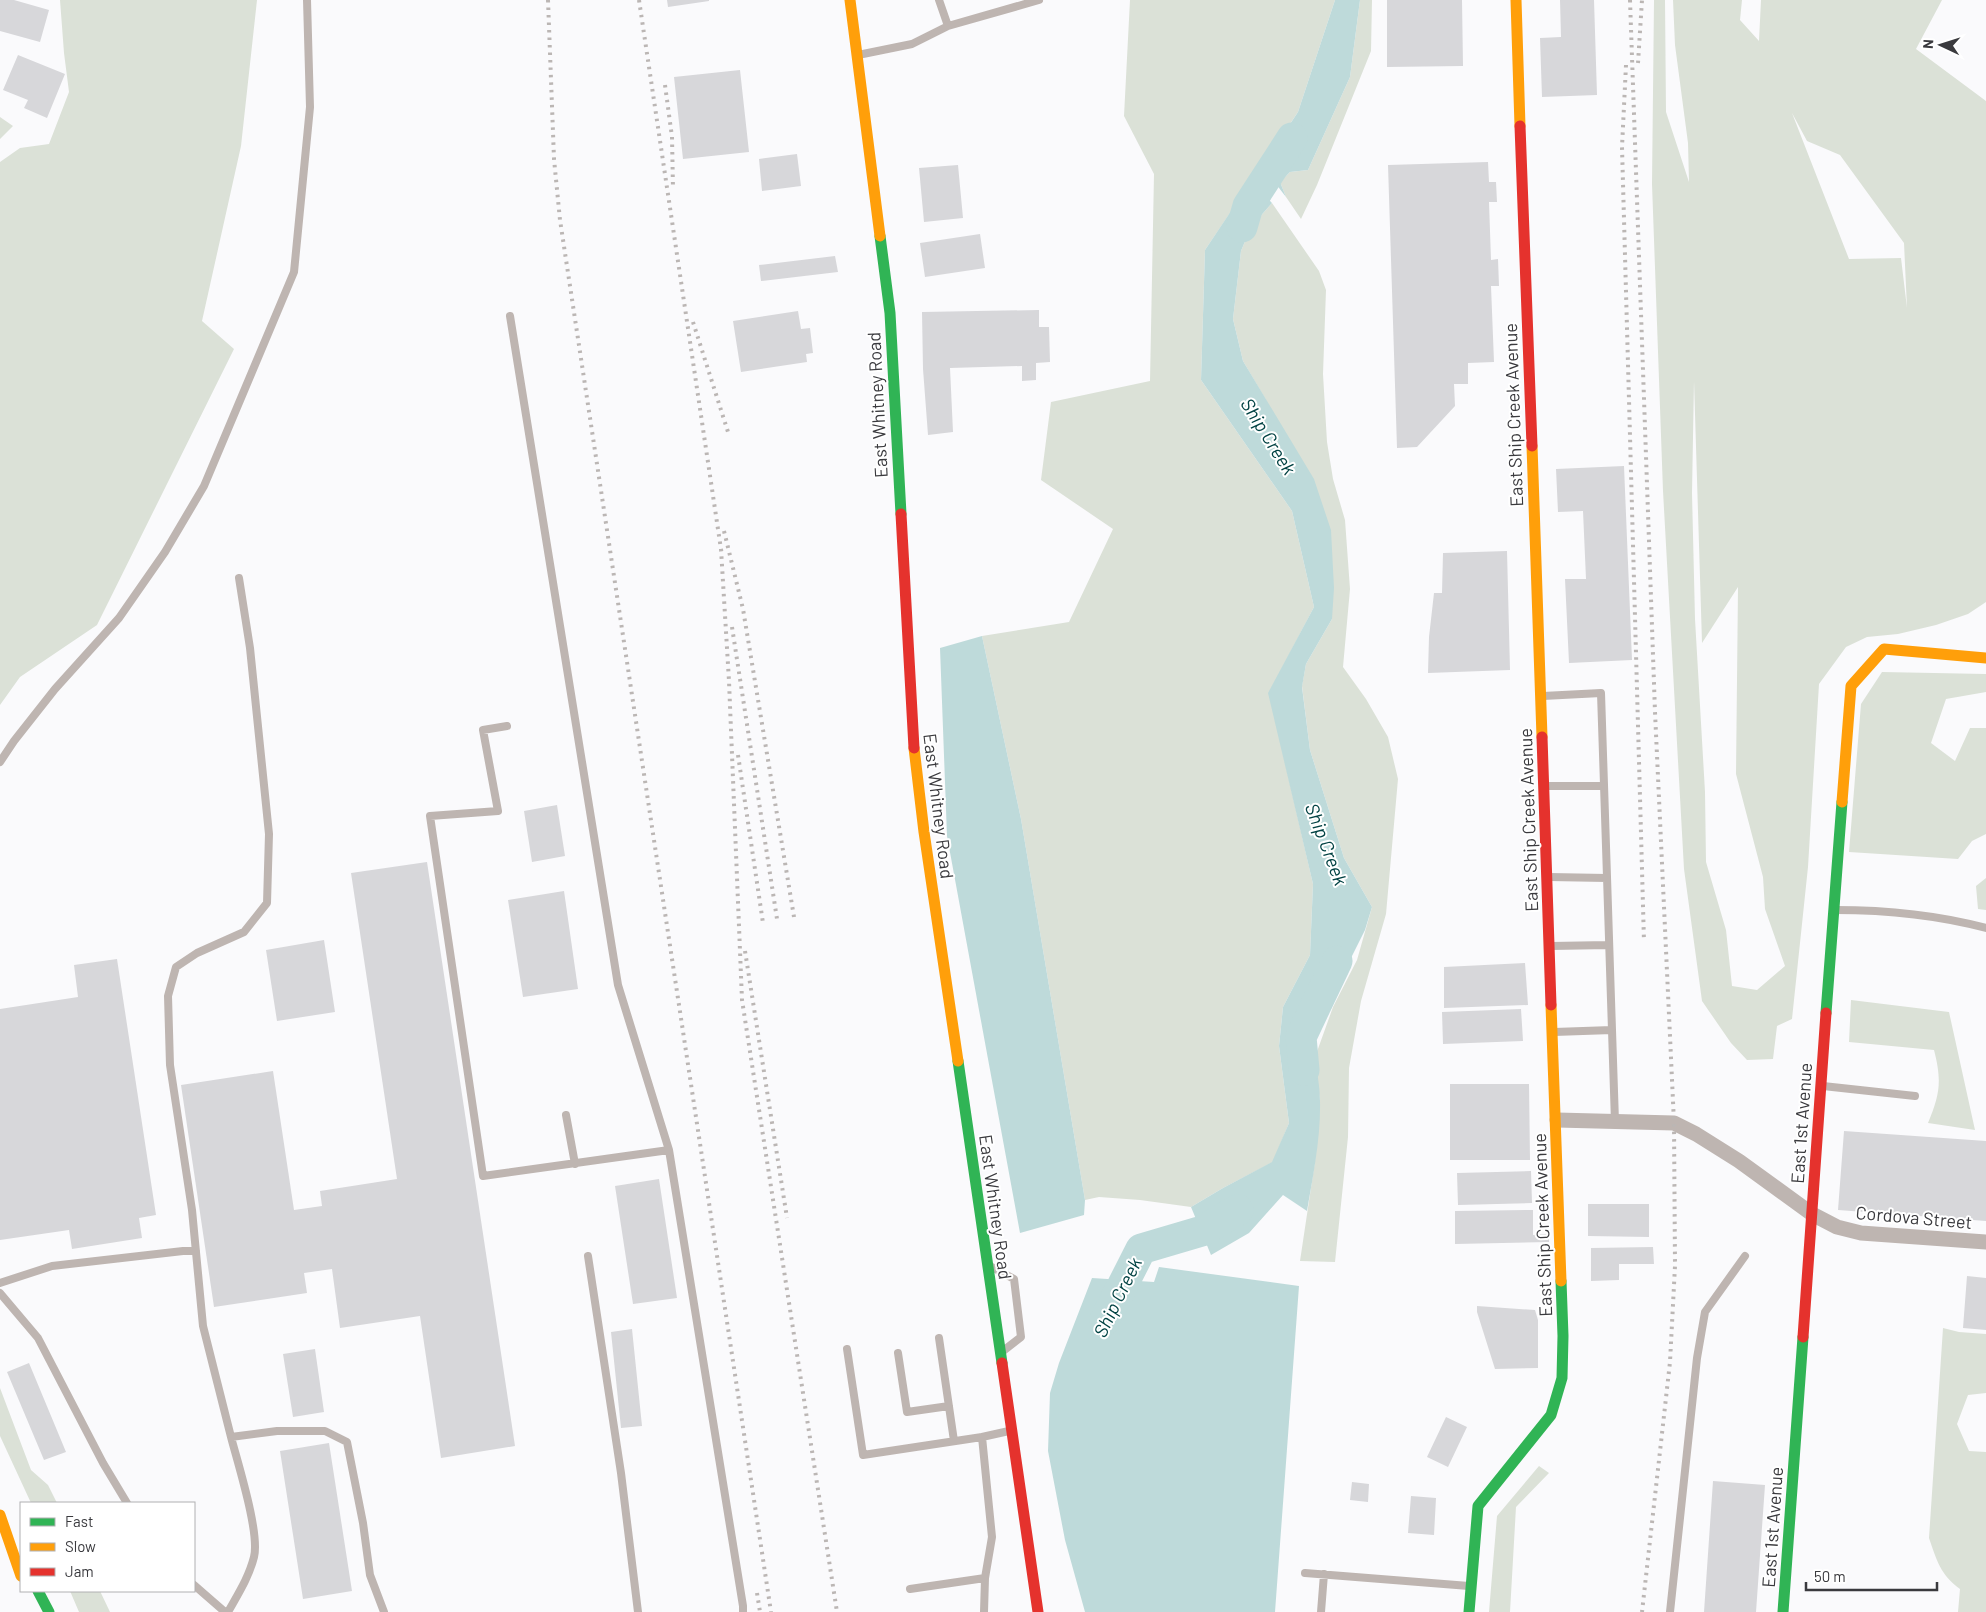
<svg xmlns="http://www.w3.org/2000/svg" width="1986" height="1612" font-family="Barlow,sans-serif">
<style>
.green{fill:#dbe1d7;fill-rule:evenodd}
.water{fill:#bedada}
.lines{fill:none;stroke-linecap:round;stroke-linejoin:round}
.river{stroke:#bedada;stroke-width:31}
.building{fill:#d7d7da}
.lane{stroke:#beb5b1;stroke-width:8}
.street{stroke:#beb5b1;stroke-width:15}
.fast{stroke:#30b455;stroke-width:11}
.slow{stroke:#ff9f0a;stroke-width:11}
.jam{stroke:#e5322d;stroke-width:11}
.rail{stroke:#bbb6b4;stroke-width:4;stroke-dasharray:2.5 5;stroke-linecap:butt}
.labels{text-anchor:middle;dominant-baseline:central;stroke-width:4;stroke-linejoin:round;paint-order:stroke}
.street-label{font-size:18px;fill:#3a3a3e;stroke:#fff}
.water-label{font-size:19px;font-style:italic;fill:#024243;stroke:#fff}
</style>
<rect width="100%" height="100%" fill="#fafafc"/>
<path class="green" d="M 60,0 L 257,0 L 241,146 L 202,321 L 234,349 L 97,625 L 20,677 L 0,705 L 0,162 L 20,148 L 49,144 L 69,92 L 64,53 Z
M 1130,0 L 1335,0 L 1298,112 L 1205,250 L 1201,380 L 1292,511 L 1314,607 L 1269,693 L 1313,884 L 1310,955 L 1283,1007 L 1279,1046 L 1289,1123 L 1273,1162 L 1223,1188 L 1191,1207 L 1140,1200 L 1099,1197 L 1085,1200 L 1021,819 L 982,636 L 1069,622 L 1113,529 L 1041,480 L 1051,402 L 1150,381 L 1154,174 L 1124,116 Z
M 1360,0 L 1372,0 L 1371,51 L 1317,185 L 1301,219 L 1286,197 L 1280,182 L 1290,172 L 1308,170 L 1350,77 Z
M 1654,0 L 1665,0 L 1666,112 L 1689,182 L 1688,143 L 1675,45 L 1673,0 L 1742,0 L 1740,20 L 1759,41 L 1761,0 L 1942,0 L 1916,49 L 1986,101 L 1986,602 L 1968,614 L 1936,625 L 1898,634 L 1867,637 L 1846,647 L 1819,684 L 1808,867 L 1792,1019 L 1777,1026 L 1773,1059 L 1747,1060 L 1731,1043 L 1702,1001 L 1684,869 L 1663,491 L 1652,184 ZM 1792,113 L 1807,141 L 1840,155 L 1904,243 L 1907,308 L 1901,258 L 1849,259 ZM 1694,381 L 1702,643 L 1738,587 L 1736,774 L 1763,877 L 1765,909 L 1785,966 L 1757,990 L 1732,986 L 1726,930 L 1706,862 L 1705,792 L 1695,619 L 1692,493 Z
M 0,117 L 13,126 L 0,139 Z
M 1272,203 L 1319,271 L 1326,290 L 1323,374 L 1327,442 L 1333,479 L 1345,520 L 1350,589 L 1343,667 L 1366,699 L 1388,737 L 1398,779 L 1386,914 L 1361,1001 L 1349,1068 L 1348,1137 L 1335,1262 L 1300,1261 L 1315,1161 L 1320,1100 L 1314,1060 L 1333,1007 L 1357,960 L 1372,907 L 1344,858 L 1310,750 L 1302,686 L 1306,664 L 1332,619 L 1266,400 L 1243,361 L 1233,319 L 1241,251 L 1251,227 Z
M 1882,672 L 1986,674 L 1986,692 L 1946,699 L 1931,743 L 1955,761 L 1970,728 L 1986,728 L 1986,834 L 1972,841 L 1958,859 L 1849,852 L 1861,704 Z
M 1986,878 L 1986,910 L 1978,909 L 1976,886 Z
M 1851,1000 L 1949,1012 L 1975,1130 L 1928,1123 C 1940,1094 1942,1081 1934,1050 L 1849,1042 Z
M 1943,1328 L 1959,1332 L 1986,1334 L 1986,1393 L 1968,1395 L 1957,1424 L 1969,1451 L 1986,1452 L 1986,1612 L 1958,1612 L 1960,1589 C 1940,1574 1937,1561 1929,1538 Z
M 0,1388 L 31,1470 L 48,1485 L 57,1503 L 31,1503 L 0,1436 Z
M 1539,1466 L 1549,1473 L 1516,1507 L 1510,1612 L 1489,1612 L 1497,1516 Z
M 70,1591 L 100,1591 L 110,1612 L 79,1612 Z"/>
<path class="water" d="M 1335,0 L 1360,0 L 1350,77 L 1308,170 L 1290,172 L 1280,182 L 1286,197 L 1262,166 L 1298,112 Z
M 1251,181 L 1272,203 L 1251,227 L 1241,251 L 1233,319 L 1243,361 L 1314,479 L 1331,530 L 1334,588 L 1332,619 L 1306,664 L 1302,687 L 1310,750 L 1344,858 L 1372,907 L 1365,930 L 1351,958 L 1303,1018 C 1310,1045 1320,1073 1320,1101 C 1321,1136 1313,1177 1307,1211 L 1283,1195 L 1249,1233 L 1211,1255 L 1191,1207 L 1223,1188 L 1272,1162 L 1289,1123 L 1279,1046 L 1283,1007 L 1310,955 L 1313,884 L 1268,693 L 1314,607 L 1292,511 L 1201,380 L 1205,250 Z
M 982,636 L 1021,819 L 1085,1200 L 1084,1215 L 1020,1233 L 947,836 L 940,648 Z
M 1159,1267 L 1299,1286 L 1275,1612 L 1085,1612 L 1065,1540 L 1048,1451 L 1050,1393 L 1059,1363 L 1092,1278 L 1154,1282 Z"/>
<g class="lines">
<path class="river" d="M 1242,227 L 1248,206 L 1292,138
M 1304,1070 L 1301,1037 L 1337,961
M 1105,1320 L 1141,1249 L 1202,1231 L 1238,1210"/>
</g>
<path class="building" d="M 0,0 L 14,0 L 49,10 L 40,42 L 0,31 Z
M 667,0 L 709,0 L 709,1 L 668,7 Z
M 1387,0 L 1462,0 L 1463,66 L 1387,67 Z
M 1560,0 L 1594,0 L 1597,95 L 1542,97 L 1540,38 L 1561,37 Z
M 18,55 L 65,74 L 47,118 L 24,108 L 28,100 L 3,90 Z
M 740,70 L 749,152 L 683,159 L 674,77 Z
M 797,154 L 801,186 L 762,191 L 759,159 Z
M 1488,162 L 1489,182 L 1496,182 L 1497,202 L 1489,202 L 1491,260 L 1498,259 L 1499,286 L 1491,286 L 1494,362 L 1468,363 L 1468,384 L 1454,384 L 1455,406 L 1417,447 L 1397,448 L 1388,165 Z
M 958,165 L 963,218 L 924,222 L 919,168 Z
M 980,234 L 985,268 L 925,277 L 920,243 Z
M 835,256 L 838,272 L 761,281 L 759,265 Z
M 1039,310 L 1039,327 L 1049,327 L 1050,362 L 1036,363 L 1036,380 L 1022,381 L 1022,366 L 950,368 L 953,432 L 928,435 L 923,369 L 922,312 Z
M 798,311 L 801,329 L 810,328 L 813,353 L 806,354 L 807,362 L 741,372 L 733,321 Z
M 1624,466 L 1632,660 L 1569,663 L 1565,579 L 1586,579 L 1583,511 L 1558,512 L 1556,469 Z
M 1507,551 L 1510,670 L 1428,673 L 1429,637 L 1434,593 L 1442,593 L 1443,553 Z
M 557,805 L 565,856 L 532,862 L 524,811 Z
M 427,862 L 515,1446 L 441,1458 L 420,1316 L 340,1328 L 332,1269 L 304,1273 L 307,1293 L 214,1307 L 181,1085 L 273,1071 L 294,1210 L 322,1206 L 320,1191 L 397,1179 L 351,873 Z
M 564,891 L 578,989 L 523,997 L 508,900 Z
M 324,940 L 335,1012 L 277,1021 L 266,950 Z
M 117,959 L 156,1215 L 139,1218 L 142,1238 L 72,1249 L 69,1230 L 0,1240 L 0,1009 L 78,997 L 74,965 Z
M 1525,963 L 1528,1005 L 1444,1008 L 1444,967 Z
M 1521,1009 L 1523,1041 L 1443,1044 L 1442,1012 Z
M 1450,1084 L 1529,1084 L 1530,1160 L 1450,1160 Z
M 1844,1131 L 1986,1141 L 1986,1221 L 1838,1210 Z
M 1531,1171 L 1532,1203 L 1458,1205 L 1457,1173 Z
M 659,1179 L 677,1298 L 633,1304 L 615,1186 Z
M 1588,1204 L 1649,1204 L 1649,1237 L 1588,1236 Z
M 1533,1210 L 1533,1235 L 1549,1234 L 1549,1242 L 1455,1244 L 1455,1211 Z
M 1653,1247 L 1654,1264 L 1619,1264 L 1619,1280 L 1591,1281 L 1591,1248 Z
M 1967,1276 L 1986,1278 L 1986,1330 L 1963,1328 Z
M 1477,1306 L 1535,1310 L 1538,1320 L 1538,1368 L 1495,1369 L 1477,1312 Z
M 632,1329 L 642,1426 L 621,1428 L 611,1332 Z
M 315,1349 L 324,1412 L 293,1417 L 283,1354 Z
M 29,1363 L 66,1452 L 44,1460 L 7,1372 Z
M 1446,1417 L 1467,1427 L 1448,1467 L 1427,1457 Z
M 329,1443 L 352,1591 L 303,1599 L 280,1451 Z
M 1713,1481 L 1765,1485 L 1756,1612 L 1704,1612 Z
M 1352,1482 L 1369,1484 L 1368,1502 L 1350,1500 Z
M 1411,1496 L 1436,1498 L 1434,1535 L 1408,1533 Z"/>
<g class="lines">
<path class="lane" d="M 939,0 L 948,26
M 858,55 L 912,44 L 948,26 L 1039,0
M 510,316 L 618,985 L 669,1150 L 743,1606 L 743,1612
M 239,578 L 250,648 L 269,834 L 267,903 L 244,932 L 197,953 L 176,967 L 168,996 L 170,1065 L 192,1210 L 203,1326 L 231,1437 L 277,1431 L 325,1431 L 347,1442 L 363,1523 L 370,1575 L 384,1612
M 1543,696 L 1601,693 L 1612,1030
M 507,726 L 483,730 L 498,811 L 430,816 L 483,1176 L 669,1150
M 0,762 L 14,741 L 55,689 L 119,618 L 165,552 L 204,486 L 294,272 L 310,107 L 307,0
M 1546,786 L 1604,786
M 1549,877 L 1607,878
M 1835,910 C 1885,910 1937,915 1986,928
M 1551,946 L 1609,945
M 1554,1032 L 1612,1030 L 1615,1122
M 1823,1086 L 1915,1096
M 566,1115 L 575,1164
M 588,1256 L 621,1473 L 638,1612
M 990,1266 L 1014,1279 L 1021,1337 L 1003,1351
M 0,1283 L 52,1266 L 183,1251 L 196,1251
M 0,1293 L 38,1338 L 103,1463 L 127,1503
M 939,1338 L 954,1441
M 847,1349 L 863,1455 L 982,1437
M 898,1353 L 907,1412 L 949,1406
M 1305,1573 L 1469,1586
M 194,1585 L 225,1612
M 910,1589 L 985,1578 L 992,1537 L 982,1437 L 1009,1431
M 228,1612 C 238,1594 249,1577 254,1557 C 260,1533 238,1464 231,1437
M 984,1612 L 985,1578
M 1321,1612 L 1324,1574
M 1670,1612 L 1697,1358 L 1705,1312 L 1745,1256"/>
<path class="street" d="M 1557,1120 L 1674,1123 L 1696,1134 L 1739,1161 L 1812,1214 L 1837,1227 L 1861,1233 L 1986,1242"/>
<path class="fast" d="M 880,236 L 890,313 L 901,514
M 1826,1013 L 1842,802
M 958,1061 L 1002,1363
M 38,1591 L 49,1612
M 1469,1612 L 1478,1506 L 1551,1415 L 1562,1378 L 1563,1336 L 1561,1281
M 1783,1612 L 1803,1337"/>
<path class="slow" d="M 850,0 L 880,236
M 1516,0 L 1520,126
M 1532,446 L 1542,737
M 914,748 L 924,832 L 958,1061
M 1842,802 L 1851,686 L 1884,649 L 1986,658
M 1551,1005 L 1561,1281
M 0,1515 L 21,1576"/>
<path class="jam" d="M 1520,126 L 1532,446
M 901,514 L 914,748
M 1542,737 L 1551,1005
M 1803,1337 L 1826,1013
M 1002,1363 L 1038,1612"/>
<path class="rail" d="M 548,0 L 554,159 L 560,220 L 771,1612
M 639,0 L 722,556
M 1630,0 L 1655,712 L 1674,1123 L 1675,1266 L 1670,1362 L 1642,1612
M 1638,63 L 1642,0
M 1626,65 L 1622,147 L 1644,942
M 665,85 L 672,137 L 673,189
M 693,322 L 728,432
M 724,531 L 743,609 L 794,917
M 721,549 L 729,681 L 742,1000 L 837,1612
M 732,627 L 777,919
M 738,755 L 763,923
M 745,951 L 787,1218
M 757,1593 L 760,1612"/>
</g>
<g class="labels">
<g class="street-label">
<text transform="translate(877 405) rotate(-93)">East Whitney Road</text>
<text transform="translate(1513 415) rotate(-92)">East Ship Creek Avenue</text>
<text transform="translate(939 806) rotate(83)">East Whitney Road</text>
<text transform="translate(1528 820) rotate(-92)">East Ship Creek Avenue</text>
<text transform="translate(1801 1123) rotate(-86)">East 1st Avenue</text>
<text transform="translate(996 1207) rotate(82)">East Whitney Road</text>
<text transform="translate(1914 1217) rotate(5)">Cordova Street</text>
<text transform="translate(1542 1225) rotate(-92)">East Ship Creek Avenue</text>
<text transform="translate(1772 1527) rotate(-86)">East 1st Avenue</text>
</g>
<g class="water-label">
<text transform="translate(1269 436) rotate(58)">Ship Creek</text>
<text transform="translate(1327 844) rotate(69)">Ship Creek</text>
<text transform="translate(1117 1297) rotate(-64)">Ship Creek</text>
</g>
</g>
<rect x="20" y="1502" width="175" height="90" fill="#ffffff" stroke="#b0b0b2"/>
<rect x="30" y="1518" width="25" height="8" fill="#30b455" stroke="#b0b0b2"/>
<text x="65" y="1527" font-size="15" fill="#3a3a3e">Fast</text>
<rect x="30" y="1543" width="25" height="8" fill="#ff9f0a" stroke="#b0b0b2"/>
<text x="65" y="1552" font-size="15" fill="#3a3a3e">Slow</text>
<rect x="30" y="1568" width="25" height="8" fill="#e5322d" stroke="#b0b0b2"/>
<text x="65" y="1577" font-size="15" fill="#3a3a3e">Jam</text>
<g transform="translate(1941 45) rotate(274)" stroke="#ffffff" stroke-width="4" paint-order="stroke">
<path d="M0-4L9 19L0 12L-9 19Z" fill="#3a3a3e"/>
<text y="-8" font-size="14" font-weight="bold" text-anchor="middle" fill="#3a3a3e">N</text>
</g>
<path d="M1806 1582v8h131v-8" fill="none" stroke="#3a3a3e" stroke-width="2.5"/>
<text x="1814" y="1582" font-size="15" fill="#3a3a3e" stroke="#ffffff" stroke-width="4" paint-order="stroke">50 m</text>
</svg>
